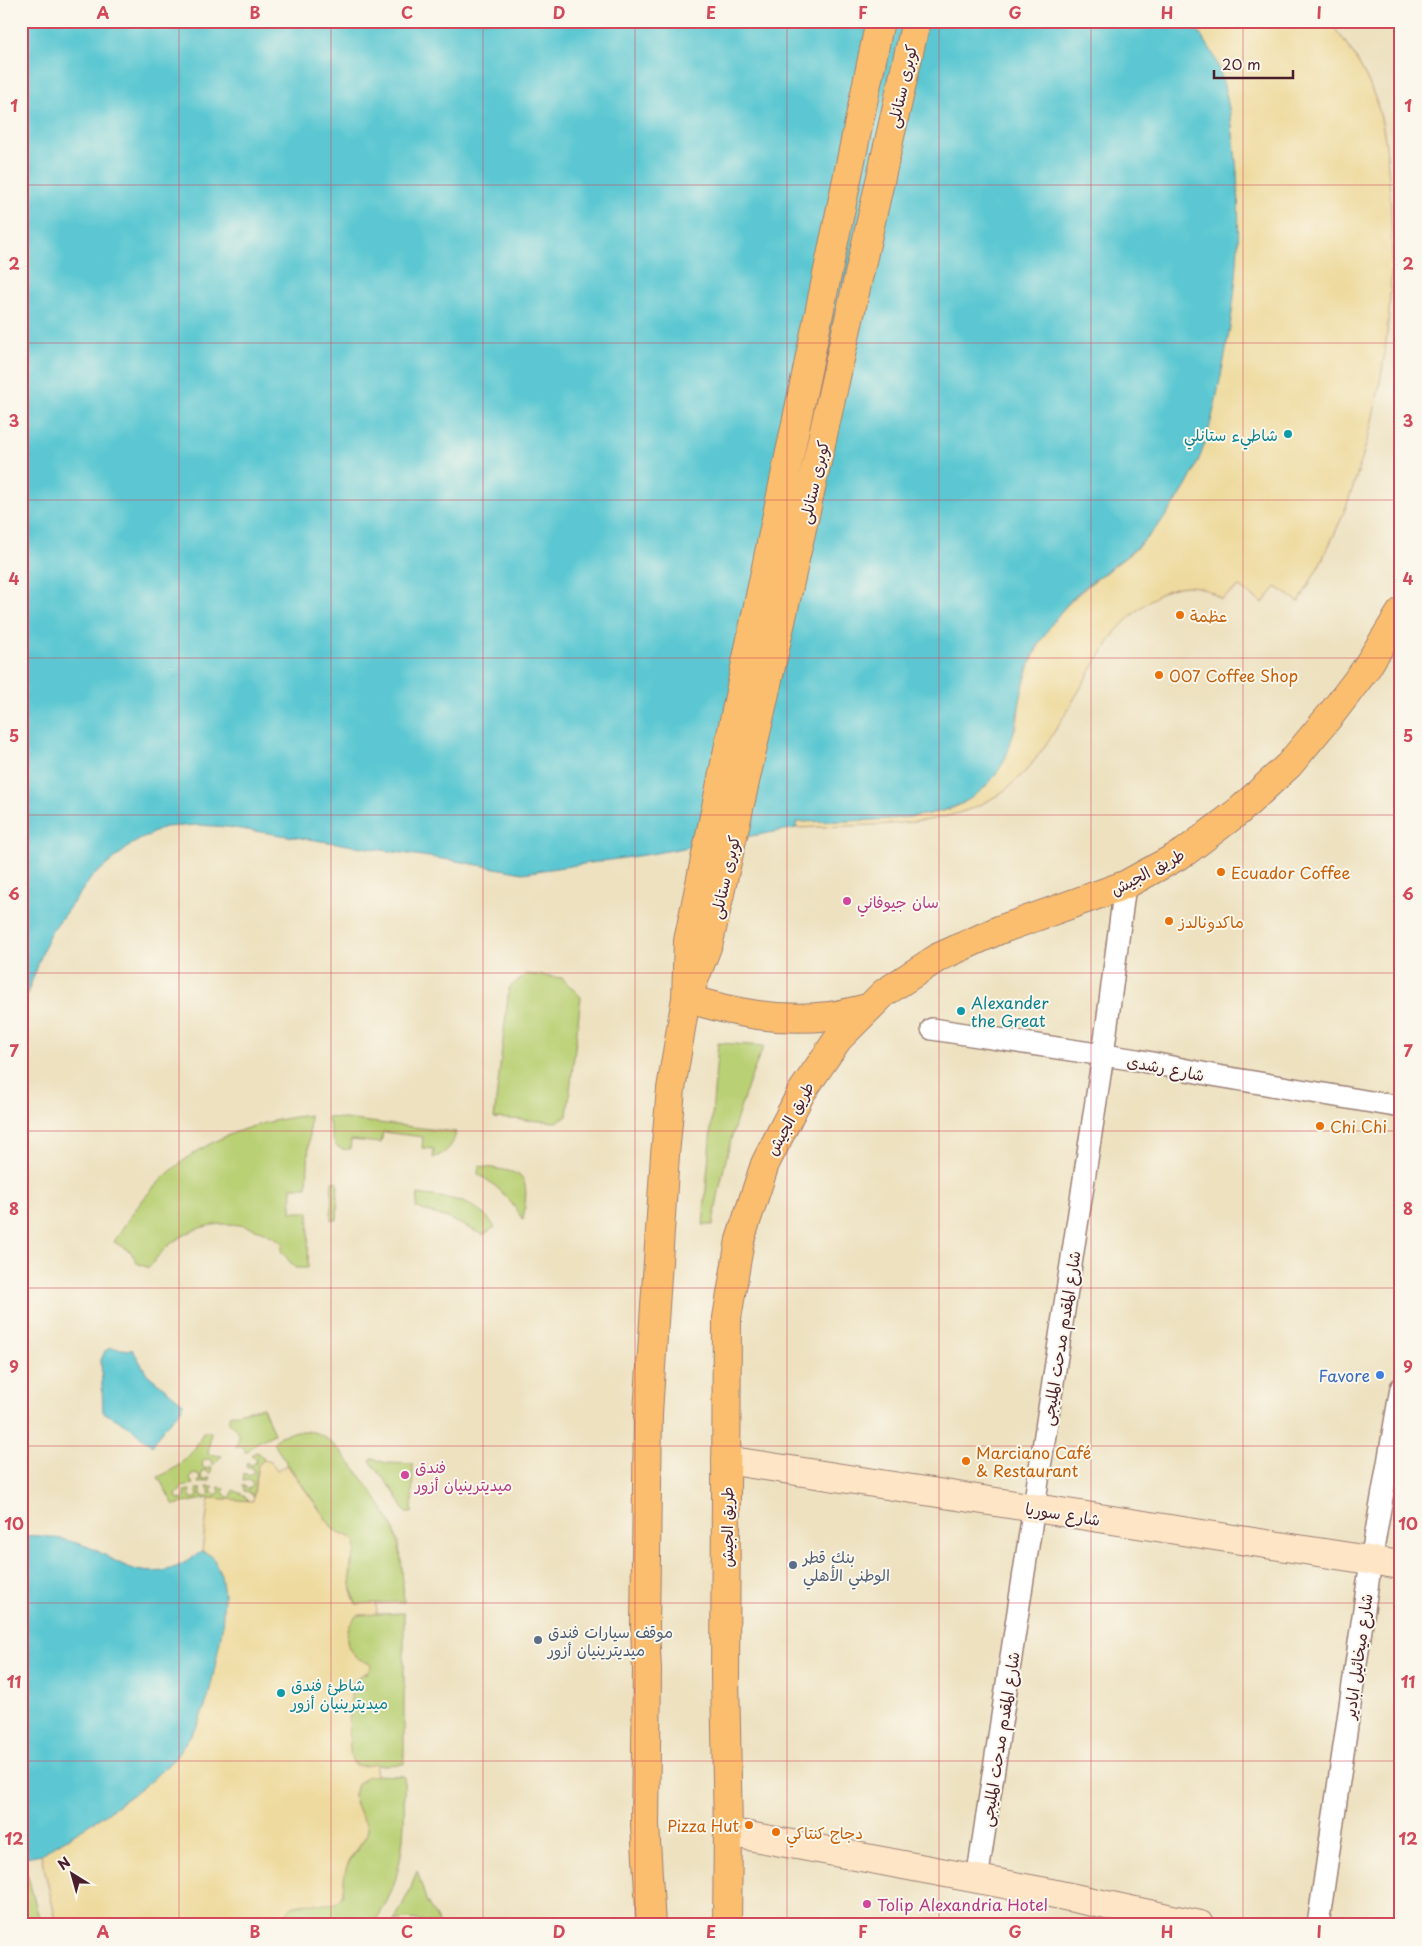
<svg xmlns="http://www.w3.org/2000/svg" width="1422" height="1946" font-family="'Playpen Sans','Playpen Sans Arabic',sans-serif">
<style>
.green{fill:#bad075;stroke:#827850}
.sand{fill:#eeda9e;stroke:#9c7c64}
.water{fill:#5bc7d2;stroke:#52737e}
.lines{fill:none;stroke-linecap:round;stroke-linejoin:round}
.street-casing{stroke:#9c8076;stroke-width:24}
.secondary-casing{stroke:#9c8076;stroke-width:30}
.highway-casing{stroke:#9c8076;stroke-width:30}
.street{stroke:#fff;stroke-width:21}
.secondary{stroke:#fde5c5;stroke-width:28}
.highway{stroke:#fbbe6e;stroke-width:28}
.grid{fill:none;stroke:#d1495b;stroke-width:1;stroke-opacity:0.55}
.culture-dot{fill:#0f9aa8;stroke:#fbf7ec;stroke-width:2}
.food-dot{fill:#e8710a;stroke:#fbf7ec;stroke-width:2}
.hotel-dot{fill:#d1479c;stroke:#fbf7ec;stroke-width:2}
.shop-dot{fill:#3f7fe0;stroke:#fbf7ec;stroke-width:2}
.service-dot{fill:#5c6f8a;stroke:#fbf7ec;stroke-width:2}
.labels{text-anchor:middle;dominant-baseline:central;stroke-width:4;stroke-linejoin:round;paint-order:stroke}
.street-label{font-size:16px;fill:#4a1f2b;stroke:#fbf7ec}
.culture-label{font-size:16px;fill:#0d838f;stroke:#fbf7ec;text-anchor:start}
.food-label{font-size:16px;fill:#c56008;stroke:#fbf7ec;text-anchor:start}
.hotel-label{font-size:16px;fill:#b23c85;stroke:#fbf7ec;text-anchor:start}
.shop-label{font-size:16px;fill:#366cbe;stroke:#fbf7ec;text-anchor:end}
.service-label{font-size:16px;fill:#4e5e75;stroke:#fbf7ec;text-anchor:start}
.neatline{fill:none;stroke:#d1495b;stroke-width:2}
.grid-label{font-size:16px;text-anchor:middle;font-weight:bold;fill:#d1495b}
</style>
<rect width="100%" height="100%" fill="#fbf7ec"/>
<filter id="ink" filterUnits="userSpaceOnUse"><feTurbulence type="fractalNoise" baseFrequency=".02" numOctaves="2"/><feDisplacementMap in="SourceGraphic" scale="10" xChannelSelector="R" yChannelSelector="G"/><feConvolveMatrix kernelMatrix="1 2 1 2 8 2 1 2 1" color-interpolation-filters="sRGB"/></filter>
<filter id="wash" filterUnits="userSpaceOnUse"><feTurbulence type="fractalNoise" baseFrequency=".0096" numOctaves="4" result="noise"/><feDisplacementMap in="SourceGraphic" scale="20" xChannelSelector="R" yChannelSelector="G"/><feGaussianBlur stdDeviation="1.12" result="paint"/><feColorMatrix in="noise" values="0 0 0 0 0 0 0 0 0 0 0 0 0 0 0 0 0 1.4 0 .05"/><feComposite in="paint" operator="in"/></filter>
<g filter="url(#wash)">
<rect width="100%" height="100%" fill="#ede1c0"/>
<path class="green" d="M 526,974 L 562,978 L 581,997 L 567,1116 L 556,1122 L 494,1118 L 509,988 Z
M 718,1043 L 764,1046 C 738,1104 723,1163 713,1225 L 703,1225 Z
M 310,1115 L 307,1187 L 292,1187 L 291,1212 L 309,1212 L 308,1268 L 295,1268 L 281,1251 L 283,1243 C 236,1210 180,1221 149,1268 L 137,1263 L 131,1252 L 114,1242 C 159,1164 219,1125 310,1115 Z
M 327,1117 L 456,1132 C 453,1146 447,1153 433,1158 L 434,1149 L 422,1148 L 423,1137 L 383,1132 L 381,1143 L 351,1140 L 350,1149 C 329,1153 333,1129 327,1117 Z
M 479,1166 C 526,1173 530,1172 523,1220 C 511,1200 498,1186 478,1174 Z
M 332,1181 L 338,1182 L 337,1220 L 331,1220 Z
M 418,1194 C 451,1199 474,1198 495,1227 L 483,1235 L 450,1219 L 416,1208 Z
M 263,1407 L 274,1434 L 256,1443 L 246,1453 L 243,1447 L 236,1447 C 240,1438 239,1427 229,1424 L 229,1415 Z
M 297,1431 C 304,1431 313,1431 319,1434 C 341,1444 385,1507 394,1530 C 403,1552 402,1578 404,1602 L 357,1604 C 344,1576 356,1564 352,1538 L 334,1530 L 273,1443 L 280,1436 Z
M 203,1432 L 211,1432 L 208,1454 L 222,1456 L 213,1465 L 210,1459 L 206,1459 L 203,1461 L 202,1465 L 205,1469 L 212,1467 L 210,1474 L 205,1470 L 202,1471 L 201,1478 L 204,1480 L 210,1477 L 210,1481 L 198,1483 L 200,1478 L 198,1474 L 194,1473 L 191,1475 L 190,1479 L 193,1484 L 181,1486 L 181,1490 L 176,1494 L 177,1498 L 183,1500 L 185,1498 L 184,1491 L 190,1490 L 189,1493 L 191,1498 L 197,1498 L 198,1495 L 196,1489 L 201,1489 L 201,1495 L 206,1497 L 210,1493 L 207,1487 L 213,1487 L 211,1492 L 217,1495 L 220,1491 L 218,1487 L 225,1488 L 223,1492 L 227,1497 L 231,1497 L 233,1490 L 242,1494 L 249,1501 L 209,1498 L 174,1505 L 158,1477 C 179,1468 195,1454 203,1432 Z
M 256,1452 L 262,1456 L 264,1460 L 258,1465 L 254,1497 L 249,1492 L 244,1491 L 243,1485 L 248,1489 L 253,1486 L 251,1480 L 243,1481 L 244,1473 L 249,1476 L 254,1472 L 252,1467 L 246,1467 L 247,1462 L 251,1465 L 256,1463 L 256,1458 L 251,1455 Z
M 373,1458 L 386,1463 L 413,1464 L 412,1513 L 406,1513 L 395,1493 L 370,1461 Z
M 404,1613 L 404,1764 L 359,1766 L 350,1759 C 350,1742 347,1696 355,1681 C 357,1676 362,1674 367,1673 L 370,1664 C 365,1661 359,1660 355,1656 C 342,1644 346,1627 357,1615 Z
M 369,1775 L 404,1776 C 405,1828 406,1882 372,1925 L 285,1925 C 284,1900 304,1905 320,1902 C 328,1901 335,1897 343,1895 L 344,1874 L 348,1864 L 367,1834 L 368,1829 C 359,1808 342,1793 369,1775 Z
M 417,1870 L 426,1900 L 440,1925 L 418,1920 L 406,1919 L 394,1921 L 411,1888 Z
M 27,1873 L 41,1925 L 21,1925 L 21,1875 Z"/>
<path class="sand" d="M 1190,21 L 1328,21 C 1348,43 1365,70 1375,98 C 1386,128 1388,163 1390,195 C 1396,296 1385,397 1351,493 C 1338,531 1319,567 1299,602 L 1276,587 L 1263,603 L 1239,587 L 1221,599 C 1182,567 1145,601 1117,630 C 1086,673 1064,723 1031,765 C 989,816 933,822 872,825 C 847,826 821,827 796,828 L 796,822 C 829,821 945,822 967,800 C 973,794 1015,733 1017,726 C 1019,718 1018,708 1020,700 C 1025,674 1035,649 1049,627 C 1072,594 1101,577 1131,553 C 1151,536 1168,515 1182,493 C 1203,459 1211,422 1219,384 C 1236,304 1244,224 1234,143 C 1231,116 1226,87 1216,61 C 1210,46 1200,34 1190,21 Z
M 264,1460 L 271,1462 L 277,1471 L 287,1465 L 334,1530 L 352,1538 L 355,1541 L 356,1550 L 351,1563 L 350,1574 L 352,1594 L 356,1604 L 376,1603 L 377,1614 L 357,1615 C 346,1627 342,1644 355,1656 C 359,1660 365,1661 370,1664 L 371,1667 C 367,1675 358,1674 354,1682 C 349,1693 346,1757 354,1764 C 359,1768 370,1765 376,1764 L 376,1776 C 370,1775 366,1776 361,1781 C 341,1802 370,1817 367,1834 C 359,1847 348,1857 345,1873 C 342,1884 346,1895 336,1903 C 319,1907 284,1893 285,1925 L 57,1925 L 41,1854 L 101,1817 L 148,1783 L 175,1758 L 197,1726 L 208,1698 L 213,1557 L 202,1551 L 209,1498 L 253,1501 L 258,1465 Z"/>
<path class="water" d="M 21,21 L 1190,21 C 1200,34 1210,46 1216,61 C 1226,87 1231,116 1234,143 C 1244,223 1237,302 1220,380 C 1212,420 1204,459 1181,494 C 1167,516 1150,537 1129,554 C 1113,567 1095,578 1079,592 C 1064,606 1051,624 1040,642 C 1007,697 1030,761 968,800 C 930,824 842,820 796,822 L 796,828 L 650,854 L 523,873 L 456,861 L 227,827 L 199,825 L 164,827 L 132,844 L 92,877 L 49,935 L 21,1010 Z
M 110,1348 L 133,1350 L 147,1374 L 183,1403 L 182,1408 L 166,1425 L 152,1446 L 129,1426 L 103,1412 L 101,1360 L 105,1351 Z
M 21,1536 C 43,1534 65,1539 86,1546 C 97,1550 106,1556 117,1562 C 149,1579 174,1573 202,1551 L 213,1557 L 221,1575 L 224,1595 L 222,1629 L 216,1662 L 208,1698 L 197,1726 L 175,1758 L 148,1783 L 101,1817 L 41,1854 L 21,1858 Z"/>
</g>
<g filter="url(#ink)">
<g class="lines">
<g class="street-casing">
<path id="street" d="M 932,1029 L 1137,1060 L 1212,1075 L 1401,1107
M 977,1880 L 1103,1055 L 1125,885
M 1318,1925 L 1371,1561 L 1401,1388"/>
</g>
<g class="secondary-casing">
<path id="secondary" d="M 726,1460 L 1401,1565
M 728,1832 L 1046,1892 L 1200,1925"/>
</g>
<g class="highway-casing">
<path id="highway" d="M 692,985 L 709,942 L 916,21
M 686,998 C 733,1013 780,1022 830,1016 C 842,1014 855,1011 867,1008
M 651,1925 L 645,1825 L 647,1671 L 645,1627 L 648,1413 L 665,1155 L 671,1089 L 686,998 L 688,941 L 880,21
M 727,1925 L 728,1832 L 725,1676 L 727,1318 L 740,1240 L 765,1164 L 801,1093 L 838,1039 L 884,993 L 939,957 L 999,930 L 1125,885 L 1185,852 L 1239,811 L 1289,765 L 1333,712 L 1365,670 L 1401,612"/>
</g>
<use href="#street" class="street"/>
<use href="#secondary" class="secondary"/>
<use href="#highway" class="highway"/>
</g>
</g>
<path class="grid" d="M 179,21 L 179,1925M 331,21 L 331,1925M 483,21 L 483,1925M 635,21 L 635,1925M 787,21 L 787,1925M 939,21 L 939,1925M 1091,21 L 1091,1925M 1243,21 L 1243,1925M 21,185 L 1401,185M 21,343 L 1401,343M 21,500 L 1401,500M 21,658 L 1401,658M 21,815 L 1401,815M 21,973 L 1401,973M 21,1131 L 1401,1131M 21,1288 L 1401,1288M 21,1446 L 1401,1446M 21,1603 L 1401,1603M 21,1761 L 1401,1761"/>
<g class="culture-dot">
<circle cx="1288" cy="434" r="5"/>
<circle cx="961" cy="1011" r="5"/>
<circle cx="281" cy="1693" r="5"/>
</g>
<g class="food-dot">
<circle cx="1180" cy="615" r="5"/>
<circle cx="1159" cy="675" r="5"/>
<circle cx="1221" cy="872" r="5"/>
<circle cx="1169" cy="921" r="5"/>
<circle cx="1320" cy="1126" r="5"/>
<circle cx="966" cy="1461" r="5"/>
<circle cx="749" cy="1825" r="5"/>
<circle cx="776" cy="1832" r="5"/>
</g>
<g class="hotel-dot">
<circle cx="847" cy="901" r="5"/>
<circle cx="405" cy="1475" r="5"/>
<circle cx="867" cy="1904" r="5"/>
</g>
<circle class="shop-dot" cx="1380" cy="1375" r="5"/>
<g class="service-dot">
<circle cx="793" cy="1565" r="5"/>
<circle cx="538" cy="1640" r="5"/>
</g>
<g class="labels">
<g class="street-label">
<text transform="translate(901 86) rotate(-77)">كوبرى ستانلى</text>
<text transform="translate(813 482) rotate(-77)">كوبرى ستانلى</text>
<text transform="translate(1147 871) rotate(-28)">طريق الجيش</text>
<text transform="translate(724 877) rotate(-77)">كوبرى ستانلى</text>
<text transform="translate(1166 1067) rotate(11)">شارع رشدى</text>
<text transform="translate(789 1118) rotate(-61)">طريق الجيش</text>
<text transform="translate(1060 1338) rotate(-81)">شارع المقدم مدحت المليجى</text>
<text transform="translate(1063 1513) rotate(9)">شارع سوريا</text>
<text transform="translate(726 1527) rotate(-90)">طريق الجيش</text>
<text transform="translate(1357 1656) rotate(-82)">شارع ميخائيل ابادير</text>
<text transform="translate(999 1739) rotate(-81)">شارع المقدم مدحت المليجى</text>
</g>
<g class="culture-label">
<text x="1278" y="434" text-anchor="end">شاطيء ستانلي</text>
<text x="971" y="1002">Alexander<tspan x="971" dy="18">the Great</tspan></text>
<text x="291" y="1684">شاطئ فندق<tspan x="291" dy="18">ميديترينيان أزور</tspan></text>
</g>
<g class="food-label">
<text x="1190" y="615">عظمة</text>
<text x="1169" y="675">007 Coffee Shop</text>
<text x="1231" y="872">Ecuador Coffee</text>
<text x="1179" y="921">ماكدونالدز</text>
<text x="1330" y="1126">Chi Chi</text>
<text x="976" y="1452">Marciano Café<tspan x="976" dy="18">&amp; Restaurant</tspan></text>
<text x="739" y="1825" text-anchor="end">Pizza Hut</text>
<text x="786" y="1832">دجاج كنتاكي</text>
</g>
<g class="hotel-label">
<text x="857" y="901">سان جيوفاني</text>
<text x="415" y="1466">فندق<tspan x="415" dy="18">ميديترينيان أزور</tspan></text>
<text x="877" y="1904">Tolip Alexandria Hotel</text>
</g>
<g class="shop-label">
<text x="1370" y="1375">Favore</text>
</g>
<g class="service-label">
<text x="803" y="1556">بنك قطر<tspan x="803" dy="18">الوطني الأهلي</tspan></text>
<text x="548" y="1631">موقف سيارات فندق<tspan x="548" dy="18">ميديترينيان أزور</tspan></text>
</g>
</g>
<rect width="1422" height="1946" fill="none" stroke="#fbf7ec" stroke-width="55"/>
<g transform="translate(72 1874) rotate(323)" stroke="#fbf7ec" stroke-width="4" paint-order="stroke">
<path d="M0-4L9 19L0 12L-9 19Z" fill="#4a1f2b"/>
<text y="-8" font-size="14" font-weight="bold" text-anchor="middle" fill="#4a1f2b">N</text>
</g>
<path d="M1214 70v8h79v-8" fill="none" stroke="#4a1f2b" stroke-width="2.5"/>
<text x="1222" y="70" font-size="15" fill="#4a1f2b" stroke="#fbf7ec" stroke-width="4" paint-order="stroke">20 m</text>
<rect x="28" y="28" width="1366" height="1890" class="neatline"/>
<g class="grid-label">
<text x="103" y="19">A</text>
<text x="255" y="19">B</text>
<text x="407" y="19">C</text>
<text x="559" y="19">D</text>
<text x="711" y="19">E</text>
<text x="863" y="19">F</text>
<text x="1015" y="19">G</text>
<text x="1167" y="19">H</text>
<text x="1319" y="19">I</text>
<text x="14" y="112">1</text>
<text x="1408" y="112">1</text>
<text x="14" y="270">2</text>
<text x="1408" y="270">2</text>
<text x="14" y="427">3</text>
<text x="1408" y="427">3</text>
<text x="14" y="585">4</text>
<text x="1408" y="585">4</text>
<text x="14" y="742">5</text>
<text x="1408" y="742">5</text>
<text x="14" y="900">6</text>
<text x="1408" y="900">6</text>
<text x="14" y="1057">7</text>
<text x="1408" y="1057">7</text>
<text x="14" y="1215">8</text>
<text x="1408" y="1215">8</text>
<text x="14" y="1373">9</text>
<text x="1408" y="1373">9</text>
<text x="14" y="1530">10</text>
<text x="1408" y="1530">10</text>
<text x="14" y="1688">11</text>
<text x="1408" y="1688">11</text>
<text x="14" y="1845">12</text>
<text x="1408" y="1845">12</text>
<text x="103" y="1938">A</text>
<text x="255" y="1938">B</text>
<text x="407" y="1938">C</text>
<text x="559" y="1938">D</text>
<text x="711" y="1938">E</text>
<text x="863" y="1938">F</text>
<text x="1015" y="1938">G</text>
<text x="1167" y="1938">H</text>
<text x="1319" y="1938">I</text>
</g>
</svg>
